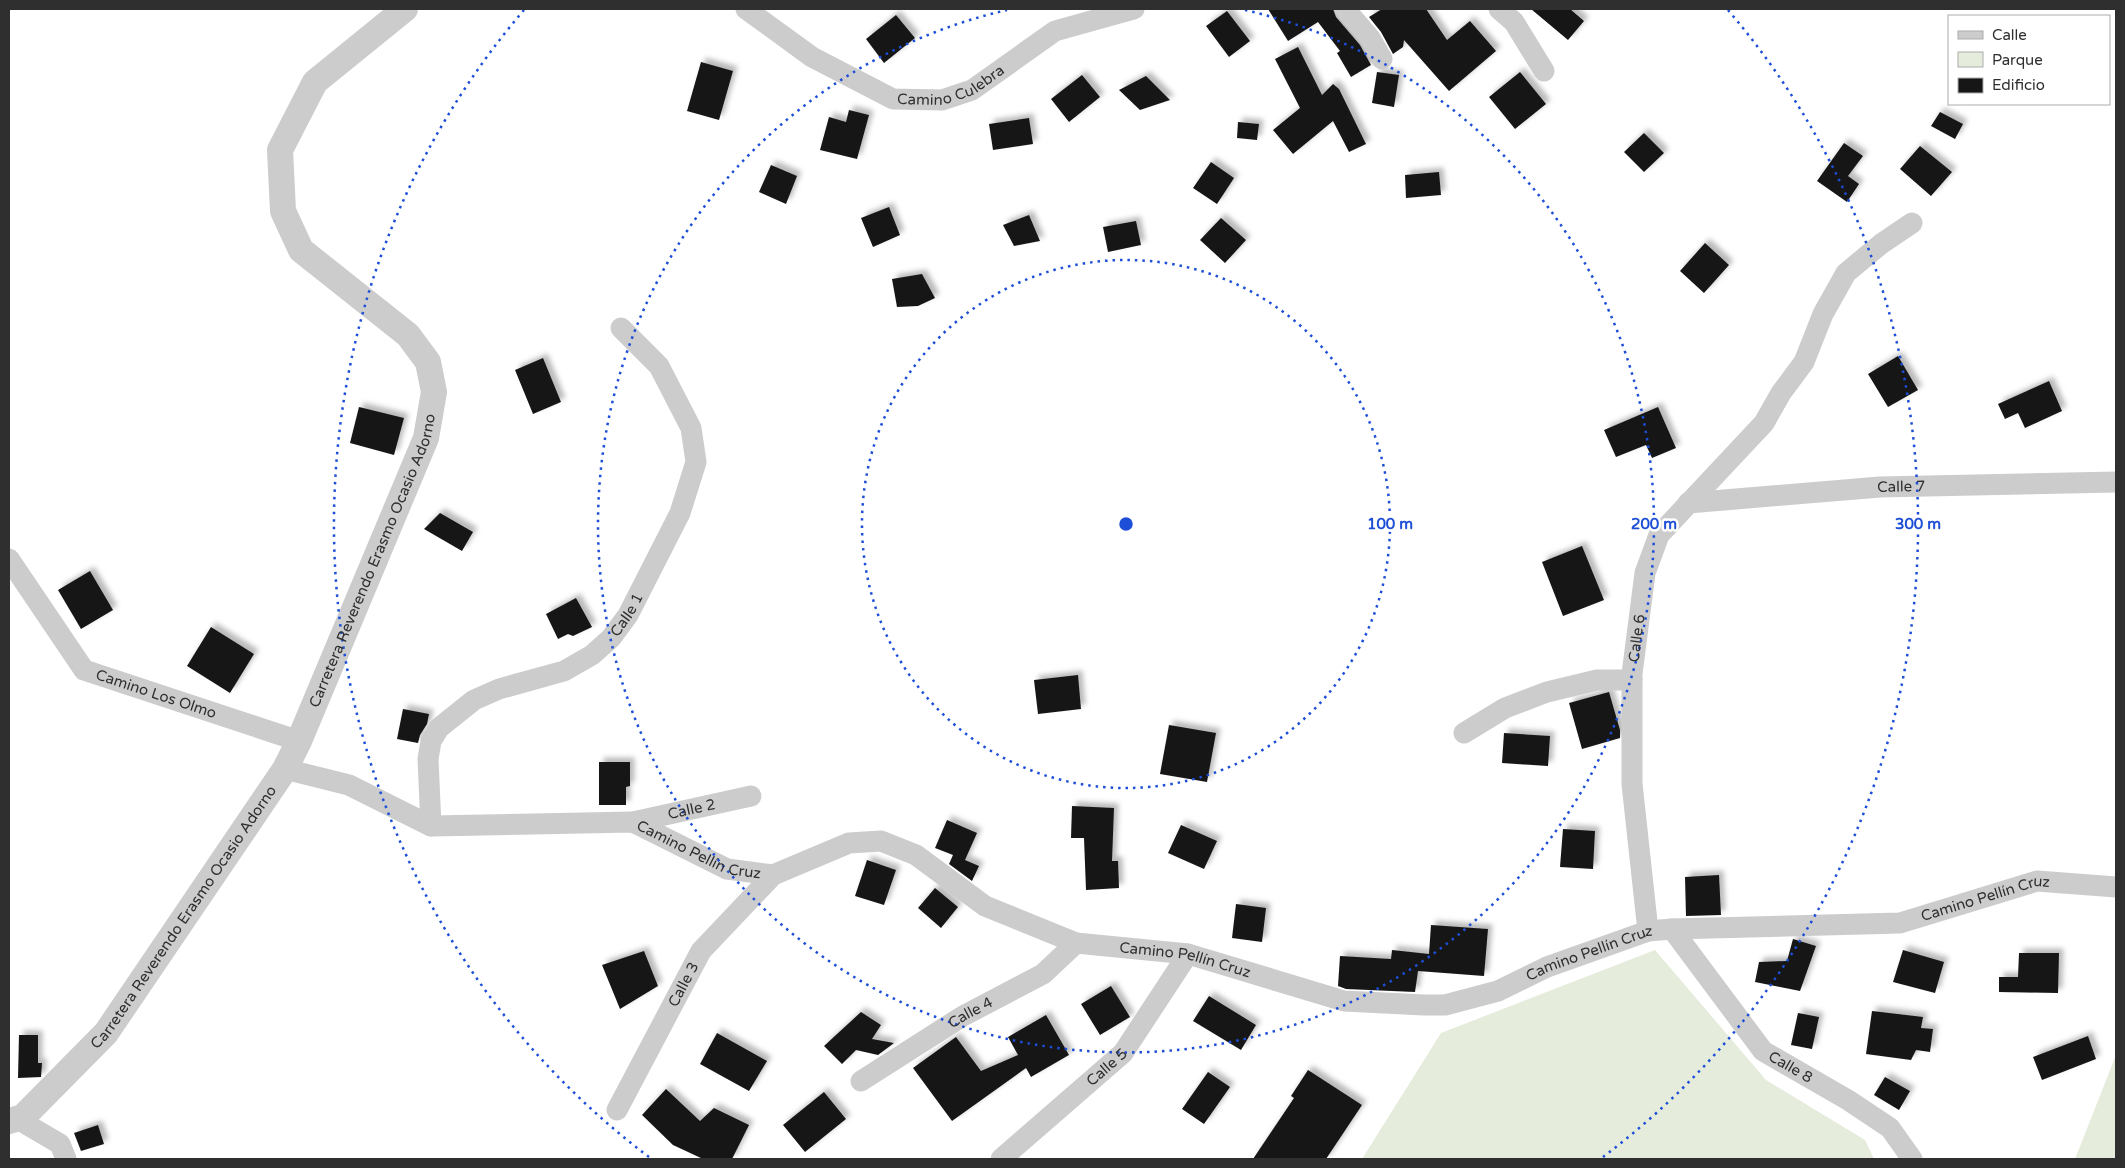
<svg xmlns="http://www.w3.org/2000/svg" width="2125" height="1168" font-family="'Varela Round',sans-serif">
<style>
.green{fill:#e5ecdc}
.building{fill:#161616;filter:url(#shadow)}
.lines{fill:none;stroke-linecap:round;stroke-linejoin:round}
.minor{stroke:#ccc;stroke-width:21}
.tertiary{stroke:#ccc;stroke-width:26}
.ring{fill:none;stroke:#1d4ed8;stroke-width:2.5;stroke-dasharray:2.5 5}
.labels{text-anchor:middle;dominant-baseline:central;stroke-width:5;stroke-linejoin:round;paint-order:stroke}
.street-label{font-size:15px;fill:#2f2f2f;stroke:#fff}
.centre{fill:#1d4ed8;stroke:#fff;stroke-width:2.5}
.ring-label{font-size:15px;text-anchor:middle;font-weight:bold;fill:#1d4ed8;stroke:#fff;stroke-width:5;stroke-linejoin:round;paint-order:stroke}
</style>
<defs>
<filter id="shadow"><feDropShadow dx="4.5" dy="-4.5" stdDeviation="2.5" flood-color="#0004"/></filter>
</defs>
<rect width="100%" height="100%" fill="#fff"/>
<path class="green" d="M 1655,950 L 1766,1080 L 1865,1140 L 1874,1159 L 1362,1159 L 1441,1033 Z
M 2116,1055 L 2116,1159 L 2075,1159 Z"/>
<path class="building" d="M 1268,9 L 1333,9 L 1336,17 L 1360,45 L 1371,65 L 1351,77 L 1337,53 L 1340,51 L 1318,22 L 1288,41 Z
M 1382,9 L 1426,9 L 1447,40 L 1470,21 L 1496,51 L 1449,91 L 1404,40 L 1403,47 L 1393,54 L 1381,32 L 1369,17 Z
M 1531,9 L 1570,9 L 1584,21 L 1568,40 Z
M 1227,11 L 1250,41 L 1229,57 L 1206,26 Z
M 896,15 L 915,38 L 884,63 L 866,39 Z
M 1298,47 L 1322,95 L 1333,84 L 1339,89 L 1366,144 L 1349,152 L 1333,121 L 1293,154 L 1273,130 L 1300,108 L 1275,59 Z
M 701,62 L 733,71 L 719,120 L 687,111 Z
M 1377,72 L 1399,75 L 1394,107 L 1372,103 Z
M 1520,72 L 1546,104 L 1515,129 L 1489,97 Z
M 1082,75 L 1100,97 L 1069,122 L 1051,99 Z
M 1146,76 L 1170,100 L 1140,110 L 1119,90 Z
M 849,110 L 869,115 L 857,159 L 820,150 L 829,117 L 846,122 Z
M 1940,112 L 1963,124 L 1955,139 L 1931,126 Z
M 1029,118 L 1033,144 L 993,150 L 989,124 Z
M 1238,122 L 1259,124 L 1257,140 L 1237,138 Z
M 1644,133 L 1664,153 L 1644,172 L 1624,152 Z
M 1844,143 L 1863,156 L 1848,176 L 1859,184 L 1847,202 L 1817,181 Z
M 1920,146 L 1952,172 L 1931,196 L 1900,169 Z
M 1211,162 L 1234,178 L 1217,204 L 1193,188 Z
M 771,165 L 797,176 L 786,204 L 759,192 Z
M 1439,172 L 1441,195 L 1406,198 L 1405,175 Z
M 889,207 L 900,235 L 873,247 L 861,218 Z
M 1029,215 L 1040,241 L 1014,246 L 1003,225 Z
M 1221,218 L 1246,240 L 1225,263 L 1200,240 Z
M 1136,221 L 1141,245 L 1108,252 L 1103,227 Z
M 1705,243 L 1729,265 L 1704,293 L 1680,271 Z
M 922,274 L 935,298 L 918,306 L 897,307 L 892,279 Z
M 1898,356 L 1918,390 L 1888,407 L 1868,374 Z
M 543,358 L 561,402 L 533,414 L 515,370 Z
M 2049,381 L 2062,411 L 2025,428 L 2018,413 L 2005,419 L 1998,404 Z
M 359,407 L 404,418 L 394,455 L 350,443 Z
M 1658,407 L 1676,448 L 1652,458 L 1646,445 L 1616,457 L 1604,430 Z
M 440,513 L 473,532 L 462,551 L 424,529 Z
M 1582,546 L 1604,600 L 1563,616 L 1542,562 Z
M 90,571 L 113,610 L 81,629 L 58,590 Z
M 576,598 L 592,627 L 573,636 L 568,634 L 558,639 L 546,614 Z
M 211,627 L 254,654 L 230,693 L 187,666 Z
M 1078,675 L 1081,709 L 1038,714 L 1034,680 Z
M 1609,692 L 1620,730 L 1620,738 L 1582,749 L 1569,703 Z
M 403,709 L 429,714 L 427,724 L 420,735 L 418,743 L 397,739 Z
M 1169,725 L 1216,733 L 1207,782 L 1160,774 Z
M 1504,733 L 1550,736 L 1548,766 L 1502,763 Z
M 599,762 L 630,762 L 630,786 L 626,787 L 626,805 L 599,805 Z
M 1072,806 L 1114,808 L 1112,861 L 1118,861 L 1119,888 L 1086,890 L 1084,838 L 1071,838 Z
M 947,820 L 977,833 L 965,860 L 979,866 L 972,881 L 949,864 L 953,855 L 935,848 Z
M 1181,825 L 1217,841 L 1204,869 L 1168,853 Z
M 1563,829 L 1595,831 L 1593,869 L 1560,867 Z
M 867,860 L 896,870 L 884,905 L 855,896 Z
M 1719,875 L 1721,915 L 1686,916 L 1685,877 Z
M 935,888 L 958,907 L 941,928 L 918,908 Z
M 1236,904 L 1266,908 L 1262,942 L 1232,938 Z
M 1431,925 L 1488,929 L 1484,976 L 1418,971 L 1415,992 L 1346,989 L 1338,986 L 1340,956 L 1391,959 L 1392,950 L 1429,954 Z
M 1793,939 L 1816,946 L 1800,991 L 1755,982 L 1759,962 L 1787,961 Z
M 1903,950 L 1944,962 L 1935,993 L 1893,982 Z
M 644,951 L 658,986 L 620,1009 L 602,965 Z
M 2019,953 L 2059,953 L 2058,993 L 1999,992 L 1999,977 L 2018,977 Z
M 1111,986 L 1130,1017 L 1100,1035 L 1081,1004 Z
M 1209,996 L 1256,1025 L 1241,1050 L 1193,1021 Z
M 1872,1011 L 1923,1017 L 1921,1028 L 1933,1029 L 1930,1052 L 1916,1050 L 1911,1060 L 1866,1054 Z
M 861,1012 L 881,1025 L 872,1039 L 894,1043 L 878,1055 L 856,1050 L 842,1064 L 824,1046 Z
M 1798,1013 L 1819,1017 L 1812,1049 L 1791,1045 Z
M 1046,1015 L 1069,1055 L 1031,1077 L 1026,1068 L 952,1121 L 913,1068 L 956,1037 L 981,1071 L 1018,1055 L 1008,1037 Z
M 717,1033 L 767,1061 L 749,1091 L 700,1064 Z
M 19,1035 L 38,1035 L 38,1063 L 42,1063 L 41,1077 L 18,1078 Z
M 2088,1036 L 2096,1059 L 2042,1080 L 2033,1057 Z
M 1308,1070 L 1362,1105 L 1326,1159 L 1253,1159 L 1294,1098 L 1291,1096 Z
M 1208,1072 L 1230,1087 L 1204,1124 L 1182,1109 Z
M 1885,1077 L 1910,1091 L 1899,1110 L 1874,1095 Z
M 666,1089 L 700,1121 L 714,1108 L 749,1125 L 732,1159 L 703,1159 L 673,1145 L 642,1115 Z
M 824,1092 L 846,1119 L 805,1152 L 783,1125 Z
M 98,1125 L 104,1144 L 81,1151 L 74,1133 Z"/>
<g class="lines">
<g class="minor">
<path id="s1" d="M 746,9 L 812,57 L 893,99 L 942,100 L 972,90 L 1055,31 L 1134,9"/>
<path d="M 1345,9 L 1370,38 L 1382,59"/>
<path d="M 1499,9 L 1514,22 L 1544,71"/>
<path id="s2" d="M 1688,503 L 1880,487 L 2116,482"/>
<path id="s3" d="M 9,559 L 84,670 L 299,741"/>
<path d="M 1464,733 L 1505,708 L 1547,692 L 1597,680 L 1632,680"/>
<path id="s4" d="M 285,769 L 349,785 L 431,826 L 633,822 L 727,869 L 773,875 L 849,843 L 881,841 L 916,855 L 985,906 L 1076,943 L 1188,954 L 1344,1001 L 1424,1005 L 1445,1005 L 1498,991 L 1547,967 L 1648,931 L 1672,929 L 1900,923 L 2037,881 L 2116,887"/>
<path id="s5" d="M 633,822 L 751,796"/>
<path id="s6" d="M 431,826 L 428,759 L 431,741 L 439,728 L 474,700 L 499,689 L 564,671 L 592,655 L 611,638 L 628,615 L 680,513 L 696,462 L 691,428 L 659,366 L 621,328"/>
<path id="s7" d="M 1672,929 L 1763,1051 L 1848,1100 L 1890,1128 L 1912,1159"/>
<path id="s8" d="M 1648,931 L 1632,784 L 1632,674 L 1645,573 L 1659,535 L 1764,423 L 1781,393 L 1804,362 L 1823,314 L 1846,273 L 1881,244 L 1912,223"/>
<path id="s9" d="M 861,1081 L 963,1016 L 1043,974 L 1076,943"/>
<path id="s10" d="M 617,1110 L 701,951 L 773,875"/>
<path d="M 23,1117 L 26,1124 L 60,1144 L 66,1159"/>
<path id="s11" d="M 1001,1159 L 1123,1053 L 1188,954"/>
</g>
<path class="tertiary" id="s12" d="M 9,1121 L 23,1117 L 106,1033 L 285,769 L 299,741 L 426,438 L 434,392 L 428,362 L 408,335 L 301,250 L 283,211 L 280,150 L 315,82 L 405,9"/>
</g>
<g class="ring">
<circle cx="1126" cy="524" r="264"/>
<path d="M1245 10A528 528 0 1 1 1007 10"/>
<path d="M649 1157A792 792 0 0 1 524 10M1728 10A792 792 0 0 1 1603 1157"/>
</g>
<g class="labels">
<g class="street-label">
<text stroke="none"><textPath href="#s1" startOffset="234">Camino Culebra</textPath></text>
<text stroke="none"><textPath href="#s2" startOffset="214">Calle 7</textPath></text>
<text stroke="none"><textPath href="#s12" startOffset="678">Carretera Reverendo Erasmo Ocasio Adorno</textPath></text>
<text stroke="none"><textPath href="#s6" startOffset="326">Calle 1</textPath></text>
<text stroke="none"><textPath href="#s8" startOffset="294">Calle 6</textPath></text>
<text stroke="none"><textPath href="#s3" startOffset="210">Camino Los Olmo</textPath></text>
<text stroke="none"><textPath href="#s5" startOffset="60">Calle 2</textPath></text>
<text stroke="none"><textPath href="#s4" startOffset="432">Camino Pellín Cruz</textPath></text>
<text stroke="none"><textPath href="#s4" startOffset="1782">Camino Pellín Cruz</textPath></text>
<text stroke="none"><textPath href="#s12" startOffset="272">Carretera Reverendo Erasmo Ocasio Adorno</textPath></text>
<text stroke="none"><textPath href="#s4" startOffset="1378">Camino Pellín Cruz</textPath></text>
<text stroke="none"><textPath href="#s4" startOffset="958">Camino Pellín Cruz</textPath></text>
<text stroke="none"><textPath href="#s10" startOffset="142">Calle 3</textPath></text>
<text stroke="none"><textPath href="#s9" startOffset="129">Calle 4</textPath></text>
<text stroke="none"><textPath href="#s11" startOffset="140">Calle 5</textPath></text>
<text stroke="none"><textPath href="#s7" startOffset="184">Calle 8</textPath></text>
</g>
</g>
<circle cx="1126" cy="524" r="8" class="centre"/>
<g class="ring-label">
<text x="1390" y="529">100 m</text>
<text x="1654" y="529">200 m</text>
<text x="1918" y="529">300 m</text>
</g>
<rect width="2125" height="1168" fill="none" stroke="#2f2f2f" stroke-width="20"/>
<rect x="1948" y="15" width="162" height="90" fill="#ffffff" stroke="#acacac"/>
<rect x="1958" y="31" width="25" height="8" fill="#cccccc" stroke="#acacac"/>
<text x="1992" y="40" font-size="15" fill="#2f2f2f">Calle</text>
<rect x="1958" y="52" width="25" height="15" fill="#e5ecdc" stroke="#acacac"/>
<text x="1992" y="65" font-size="15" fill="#2f2f2f">Parque</text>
<rect x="1958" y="78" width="25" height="15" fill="#161616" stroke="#acacac"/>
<text x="1992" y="90" font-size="15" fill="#2f2f2f">Edificio</text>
</svg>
